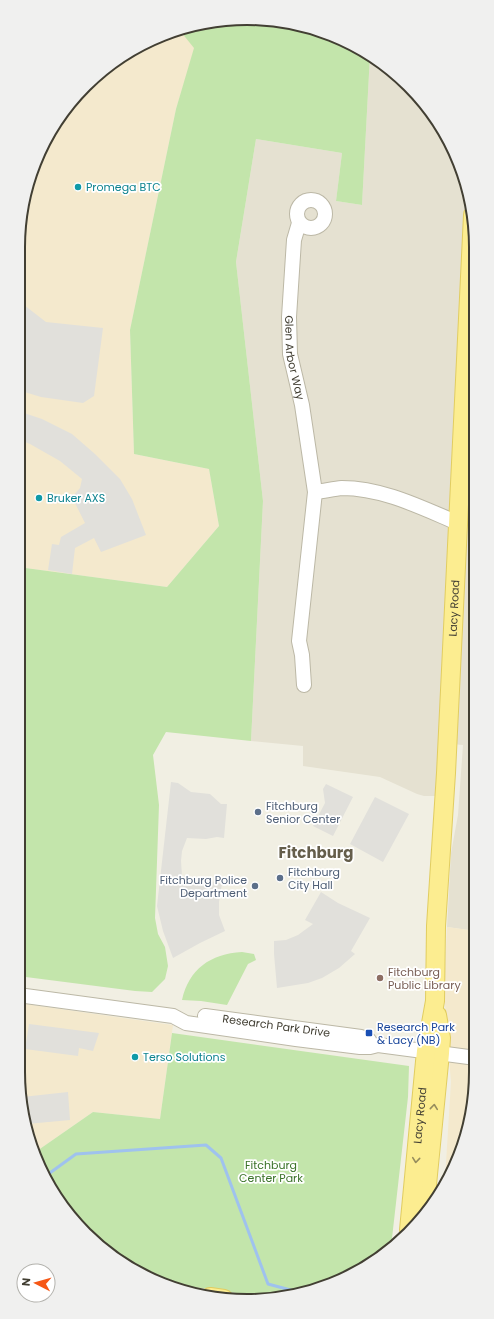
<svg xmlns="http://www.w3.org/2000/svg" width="494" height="1319" font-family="Poppins,sans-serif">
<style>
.residential{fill:#e5e1d1}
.commercial{fill:#f4e9cd}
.green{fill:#c3e5ab}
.parking{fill:#e1e0db}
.water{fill:#9fc2ee}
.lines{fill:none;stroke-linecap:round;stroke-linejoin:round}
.stream{stroke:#9fc2ee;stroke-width:3}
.minor-casing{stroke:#bcb8a6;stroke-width:16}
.major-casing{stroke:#e1cd61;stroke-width:20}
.minor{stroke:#fff;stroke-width:14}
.major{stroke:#fced90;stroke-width:18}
.oneway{stroke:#968d5d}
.culture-dot{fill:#0f9aa8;stroke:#fff;stroke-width:1.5}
.service-dot{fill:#5c6f8a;stroke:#fff;stroke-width:1.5}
.education-dot{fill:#8d6e63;stroke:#fff;stroke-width:1.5}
.transit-dot{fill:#1a4fb4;stroke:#fff;stroke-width:1.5}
.labels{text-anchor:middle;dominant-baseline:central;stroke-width:3.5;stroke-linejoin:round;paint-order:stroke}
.culture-label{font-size:11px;fill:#0d838f;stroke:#fff;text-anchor:start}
.street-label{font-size:11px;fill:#423f33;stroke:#fff}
.service-label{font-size:11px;fill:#4e5e75;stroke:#fff;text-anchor:start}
.education-label{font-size:11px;fill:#785e54;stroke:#fff;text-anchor:start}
.transit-label{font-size:11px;fill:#164399;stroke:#fff;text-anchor:start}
.park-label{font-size:11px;fill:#3a7228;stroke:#fff}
.district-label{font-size:15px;font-weight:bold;fill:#655e4b;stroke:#fff}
.rim{fill:none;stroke:#423f33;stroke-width:2}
</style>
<rect width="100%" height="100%" fill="#f1efe3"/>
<path class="residential" d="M 370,55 L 374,56 L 419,96 L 458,159 L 474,217 L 476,931 L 447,927 L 451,853 L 458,815 L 463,745 L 439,743 L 435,796 L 424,796 L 417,794 L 380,777 L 303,766 L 303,746 L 251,741 L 263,501 L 236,262 L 256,139 L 342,153 L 336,201 L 362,205 Z"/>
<path class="commercial" d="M 196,27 L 201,28 L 176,109 L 130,330 L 134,454 L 209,469 L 219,526 L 167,587 L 18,567 L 18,247 L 26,188 L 65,107 L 133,49 Z
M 447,927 L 476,931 L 476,1072 L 468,1131 L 445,1179 L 451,1082 L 447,1034 L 444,988 Z
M 18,1003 L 173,1025 L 160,1119 L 93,1112 L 34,1153 L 30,1146 L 18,1072 Z"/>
<path class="green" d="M 217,20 L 306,26 L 370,55 L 362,205 L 336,201 L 342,153 L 256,139 L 236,262 L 263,501 L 251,741 L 166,732 L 153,755 L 159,805 L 155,918 L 158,934 L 165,947 L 168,966 L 165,979 L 152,992 L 135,991 L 18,976 L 18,567 L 167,587 L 219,526 L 209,469 L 134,454 L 130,330 L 176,109 L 194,48 L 181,32 Z
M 242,952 L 254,954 L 256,960 L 248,964 L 227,1005 L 201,1001 L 182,1000 C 189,969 210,954 242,952 Z
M 172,1033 L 409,1066 L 408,1097 L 391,1247 L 374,1263 L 292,1297 L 264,1297 L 172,1284 L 133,1270 L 75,1223 L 34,1153 L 93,1112 L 160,1119 Z"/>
<path class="parking" d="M 18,304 L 24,305 L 46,322 L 103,328 L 94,396 L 83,403 L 41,397 L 18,390 Z
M 18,411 L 42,419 L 72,434 L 95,454 L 120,479 L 132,499 L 146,535 L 101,552 L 94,538 L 75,548 L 72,574 L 48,570 L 52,544 L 59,545 L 61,537 L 85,523 L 72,497 L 80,488 L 82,479 L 60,461 L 30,444 L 18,439 Z
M 171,782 L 178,783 L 191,792 L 210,794 L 221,804 L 227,804 L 224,838 L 217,837 L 206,839 L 187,838 L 182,851 L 181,861 L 182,876 L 222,883 L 219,902 L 219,915 L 225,931 L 200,943 L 173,958 L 163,931 L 157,906 Z
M 326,784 L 353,797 L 333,836 L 313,826 L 325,803 L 323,789 Z
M 375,797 L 409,814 L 383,862 L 350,844 Z
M 321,892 L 338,903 L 370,918 L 351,951 L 355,954 L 339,968 L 322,978 L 308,983 L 277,988 L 274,954 L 274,941 L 286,940 L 298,935 L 313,924 L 305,920 Z
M 29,1024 L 99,1033 L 93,1051 L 79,1048 L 78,1056 L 25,1049 Z
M 68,1092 L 70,1120 L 27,1124 L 22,1097 Z"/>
<path class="water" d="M 473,882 L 476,882 L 476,922 L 469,919 L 468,916 L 469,890 Z"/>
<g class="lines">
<path class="stream" d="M 47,1175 L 76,1154 L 206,1145 L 221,1158 L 268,1284 L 298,1292 L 304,1292"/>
<g class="minor-casing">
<g id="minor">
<circle cx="311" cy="214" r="14"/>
<path id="s1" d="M 299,223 L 294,240 L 289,317 L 290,354 L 302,405 L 315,492 L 299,641 L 302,655 L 304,685"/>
<path d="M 315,492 C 324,491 333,489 342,488 C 383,488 422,508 458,523"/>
<path d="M 18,995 L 173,1016 L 186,1023 L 296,1039 L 360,1047 L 370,1047 L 378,1045 L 476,1058"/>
<path id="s2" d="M 205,1016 L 361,1037 L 369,1040"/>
</g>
</g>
<g class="major-casing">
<g id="major">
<path d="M 424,1215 L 440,1053 L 441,1038 L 437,1015"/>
<path id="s3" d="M 409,1230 L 426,1051 L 435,1001 L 436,926 L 446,773 L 473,215"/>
<path d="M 210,1297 L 224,1299"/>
</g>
</g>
<use href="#minor" class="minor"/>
<use href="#major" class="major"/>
</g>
<defs><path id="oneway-chevron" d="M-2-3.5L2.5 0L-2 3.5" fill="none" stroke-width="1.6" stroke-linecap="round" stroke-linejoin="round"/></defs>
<g class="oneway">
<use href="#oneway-chevron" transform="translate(434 1107) rotate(-84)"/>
<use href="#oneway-chevron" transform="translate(416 1160) rotate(96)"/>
</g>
<g class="culture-dot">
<circle cx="78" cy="187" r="4"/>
<circle cx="39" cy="498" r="4"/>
<circle cx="135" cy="1057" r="4"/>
</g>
<g class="service-dot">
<circle cx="258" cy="812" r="4"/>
<circle cx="280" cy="878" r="4"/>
<circle cx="255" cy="886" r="4"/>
</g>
<circle class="education-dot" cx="380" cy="978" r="4"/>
<rect class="transit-dot" x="365" y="1029" width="8" height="8" rx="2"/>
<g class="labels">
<g class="culture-label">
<text x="86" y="187">Promega BTC</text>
<text x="47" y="498">Bruker AXS</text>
<text x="143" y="1057">Terso Solutions</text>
</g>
<g class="street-label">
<text stroke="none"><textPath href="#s1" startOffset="136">Glen Arbor Way</textPath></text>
<text stroke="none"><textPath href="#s3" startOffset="624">Lacy Road</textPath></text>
<text stroke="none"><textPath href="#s2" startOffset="72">Research Park Drive</textPath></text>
<text stroke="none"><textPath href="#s3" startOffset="115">Lacy Road</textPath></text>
</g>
<g class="service-label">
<text x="266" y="806">Fitchburg<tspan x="266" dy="13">Senior Center</tspan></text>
<text x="288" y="872">Fitchburg<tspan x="288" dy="13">City Hall</tspan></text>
<text x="247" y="880" text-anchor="end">Fitchburg Police<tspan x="247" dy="13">Department</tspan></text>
</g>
<g class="education-label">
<text x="388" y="972">Fitchburg<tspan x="388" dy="13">Public Library</tspan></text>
</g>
<g class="transit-label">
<text x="377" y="1027">Research Park<tspan x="377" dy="13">&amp; Lacy (NB)</tspan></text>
</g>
<g class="park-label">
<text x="271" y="1165">Fitchburg<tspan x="271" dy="13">Center Park</tspan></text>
</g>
<g class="district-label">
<text x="316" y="852">Fitchburg</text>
</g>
</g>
<path d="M0 0H494V1319H0ZM247 25H247A222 222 0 0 1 469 247V1072A222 222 0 0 1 247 1294H247A222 222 0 0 1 25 1072V247A222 222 0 0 1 247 25Z" fill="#f0f0ef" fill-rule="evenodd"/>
<path class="rim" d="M247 25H247A222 222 0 0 1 469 247V1072A222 222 0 0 1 247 1294H247A222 222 0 0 1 25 1072V247A222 222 0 0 1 247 25Z"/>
<g transform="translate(36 1283) rotate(276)"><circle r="19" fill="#ffffff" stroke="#b3b2ad"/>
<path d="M0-3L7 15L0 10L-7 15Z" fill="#f65715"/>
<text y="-6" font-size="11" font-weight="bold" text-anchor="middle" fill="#423f33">N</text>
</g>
</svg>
